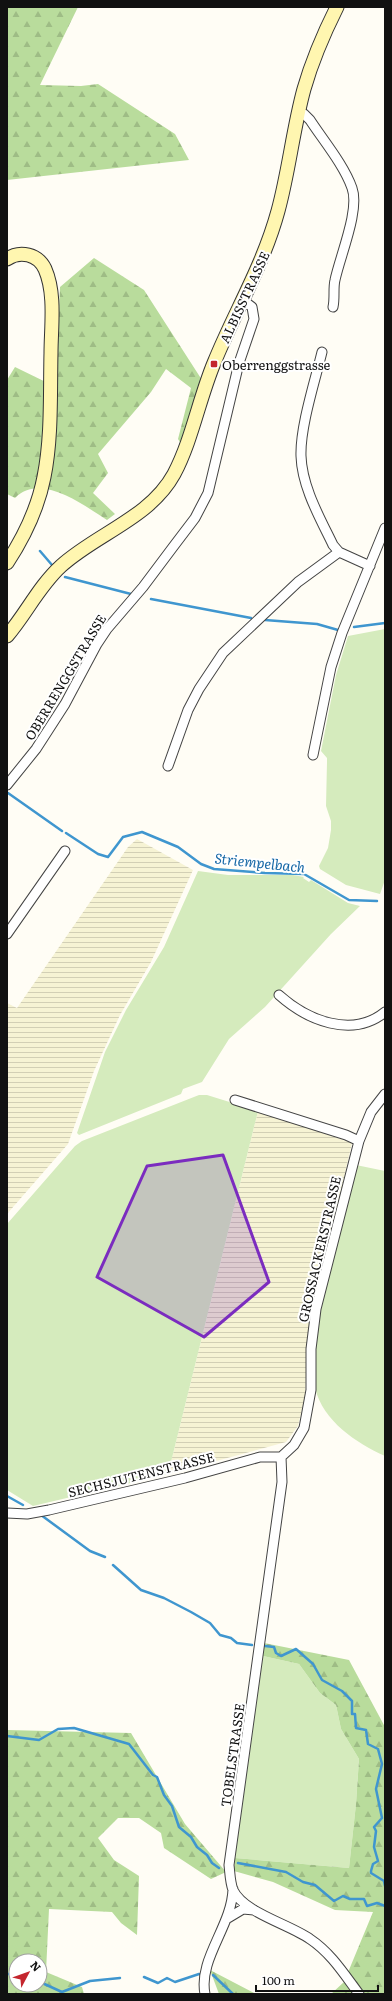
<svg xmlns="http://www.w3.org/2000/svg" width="392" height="2001" font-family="Literata,serif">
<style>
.farmland{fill:url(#farmland-rules)}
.grass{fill:#d5ebbd}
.forest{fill:url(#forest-firs);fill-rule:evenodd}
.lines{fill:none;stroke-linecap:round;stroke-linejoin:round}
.stream{stroke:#3f96cf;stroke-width:2.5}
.minor-casing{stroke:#444;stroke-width:11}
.secondary-casing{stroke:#333;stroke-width:15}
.minor{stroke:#fff;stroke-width:9}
.secondary{stroke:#fff6b0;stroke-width:13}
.marked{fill:#7b2cbf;fill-opacity:0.2;stroke:#7b2cbf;stroke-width:3;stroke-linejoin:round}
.poi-dot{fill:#c4262e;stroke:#fff;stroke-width:1.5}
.labels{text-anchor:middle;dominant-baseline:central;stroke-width:4;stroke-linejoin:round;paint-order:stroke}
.street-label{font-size:13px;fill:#111;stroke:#fff}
.poi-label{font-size:13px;fill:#111;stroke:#fff;text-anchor:start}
.water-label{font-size:14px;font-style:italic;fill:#1768a6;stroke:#fff}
</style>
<defs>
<pattern id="farmland-rules" width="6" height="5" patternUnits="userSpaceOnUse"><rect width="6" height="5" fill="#f6f3d4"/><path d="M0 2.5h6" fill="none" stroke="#d2cfb5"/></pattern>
<pattern id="forest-firs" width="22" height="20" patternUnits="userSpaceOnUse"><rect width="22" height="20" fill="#b9dc9c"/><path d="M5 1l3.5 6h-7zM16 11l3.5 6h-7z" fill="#9ebc85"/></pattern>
</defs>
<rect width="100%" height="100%" fill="#fffdf5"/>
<path class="farmland" d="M 137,839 L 193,870 L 151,962 L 120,1015 L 94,1071 L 68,1144 L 7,1214 L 7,1003 L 17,1008 L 128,847 Z
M 258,1111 L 352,1143 L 308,1333 L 305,1396 L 298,1426 L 286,1442 L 168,1474 Z"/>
<path class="grass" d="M 385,629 L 385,880 L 380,894 L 346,885 L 320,869 L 319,866 L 328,848 L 331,830 L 331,821 L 326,806 L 327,762 L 327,758 L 321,751 L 336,675 L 348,636 Z
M 198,871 L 228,875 L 293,875 L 304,877 L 303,878 L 309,882 L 311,880 L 348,903 L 360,906 L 331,934 L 265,1007 L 229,1039 L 202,1082 L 183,1089 L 181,1094 L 79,1135 L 77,1133 L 105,1052 L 126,1010 L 164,947 Z
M 199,1095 L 207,1095 L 258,1111 L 168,1474 L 33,1506 L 7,1490 L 7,1224 L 75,1146 L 82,1141 Z
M 356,1165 L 385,1171 L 385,1456 C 356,1443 323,1421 315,1388 C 313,1379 314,1368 315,1358 C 318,1295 341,1227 356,1165 Z
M 263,1656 L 299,1664 L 320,1693 L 336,1705 L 341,1729 L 359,1759 L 356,1804 L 349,1868 L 235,1858 Z"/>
<path class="forest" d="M 7,7 L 78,7 L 40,85 L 81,86 L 98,84 L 175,134 L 189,160 L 7,180 Z
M 94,258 L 144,290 L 202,380 L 181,444 L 178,439 L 191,388 L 166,369 L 151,392 L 98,454 L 108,473 L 93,493 L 115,514 L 107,520 C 83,505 41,472 15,498 L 7,494 L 7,380 L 15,367 L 56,387 L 60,287 Z
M 264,1643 L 349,1660 L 385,1727 L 385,1994 L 331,1994 L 344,1982 L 373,1912 L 335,1910 L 273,1882 L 234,1871 L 235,1858 L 349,1868 L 356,1804 L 359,1759 L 341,1729 L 336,1705 L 320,1693 L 299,1664 L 263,1656 Z
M 7,1730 L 131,1733 L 185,1824 L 226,1872 L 211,1879 L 164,1848 L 161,1833 L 139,1818 L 118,1818 L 98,1838 L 114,1860 L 139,1876 L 137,1935 L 121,1923 L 112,1912 L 49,1909 L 46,1972 L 82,1987 L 84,1994 L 7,1994 ZM 16,1961 L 40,1961 L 40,1985 L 16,1985 Z
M 210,1970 L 256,1994 L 219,1994 Z"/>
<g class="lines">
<path class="stream" d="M 40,551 L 52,565
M 65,577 L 131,594
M 151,599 L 251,618
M 265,620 L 317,624 L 338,630
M 354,627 L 385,623
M 8,793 L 62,831
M 66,833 L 98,854 L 108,857 L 123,837 L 142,832 L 178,847 L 201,864 L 214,869 L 265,873 L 304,874 L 349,900 L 377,901
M 7,1496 L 23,1505
M 41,1515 L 90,1551 L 105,1557
M 113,1565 L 141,1590 L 164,1598 L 191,1612 L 210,1623 L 220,1635 L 231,1638 L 237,1643 L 252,1645
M 265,1646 L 274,1647 L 276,1653 L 281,1656 L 296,1649 L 313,1664 L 322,1680 L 342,1691 L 352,1701 L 352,1714 L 355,1714 L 356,1728 L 366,1730 L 368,1744 L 378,1749 L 382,1764 L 376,1789 L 382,1818 L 374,1827 L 376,1831 L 374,1847 L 378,1861 L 373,1864 L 371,1871 L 371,1873 L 384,1881 L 385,1886
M 7,1736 L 39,1740 L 58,1729 L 74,1728 L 129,1744 L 153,1775 L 157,1777 L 164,1795 L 172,1806 L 179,1827 L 191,1837 L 197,1847 L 207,1855 L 212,1863 L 219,1868
M 238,1863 L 286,1872 L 303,1882 L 315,1885 L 334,1901 L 343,1896 L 350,1899 L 364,1899 L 367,1906 L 377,1903 L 385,1906
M 7,1974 L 16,1974
M 213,1975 L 233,1994
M 144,1977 L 158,1983 L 167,1978 L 175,1982 L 199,1974
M 40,1982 L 62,1992 L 90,1981 L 120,1978"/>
<g class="minor-casing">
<path id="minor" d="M 298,113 L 304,114 L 310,120 C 323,140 344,165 352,188 C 360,210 340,256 335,280 C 333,288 335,298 333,307
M 322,352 C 315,381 300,427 301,456 C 302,487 320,518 333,545 L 339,552 L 370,566
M 313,755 L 331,667 L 342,633 L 385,528
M 168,766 L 188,710 L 199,689 L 223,653 L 298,582 L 339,552
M 7,785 L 36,749 L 65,704 L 97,644 L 107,629 L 143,587 L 173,547 L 195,518 L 208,493 L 239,363 L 254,319 L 252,307 L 244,301
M 7,934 L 65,851
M 279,995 C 307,1020 352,1039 385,1012
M 235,1100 L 346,1135 L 359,1141
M 281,1457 L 282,1482 L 229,1865 C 230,1873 230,1882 233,1890 C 244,1913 289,1924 310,1939 C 331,1953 344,1974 359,1994
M 281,1457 L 294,1445 L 304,1428 L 311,1390 L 311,1349 L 316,1309 L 359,1141 L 371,1112 L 385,1094
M 7,1513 L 27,1514 L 49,1510 L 185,1478 L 260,1457 L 281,1457
M 228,1918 L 243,1909 L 254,1910
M 205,1994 C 198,1959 232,1926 233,1889"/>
</g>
<g class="secondary-casing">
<path id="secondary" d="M 7,259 C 20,250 38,254 45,269 C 56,294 51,327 51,353 C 50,395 52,437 44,477 C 38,508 24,537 7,563
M 7,636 C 26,614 39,586 61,566 C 96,534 150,518 174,474 C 192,440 199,399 214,363 C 235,311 263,266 278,211 C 289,171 293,129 304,89 C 312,61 324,33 337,7"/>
</g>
<use href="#minor" class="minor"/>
<use href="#secondary" class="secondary"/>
</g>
<path class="marked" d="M 223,1155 L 269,1282 L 204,1337 L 97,1277 L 147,1166 Z"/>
<rect class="poi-dot" x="210" y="360" width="8" height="8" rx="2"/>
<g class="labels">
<g class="street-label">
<text transform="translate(244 297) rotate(-65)">ALBISSTRASSE</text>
<text transform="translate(65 677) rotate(-59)">OBERRENGGSTRASSE</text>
<text transform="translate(319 1249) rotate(-77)">GROSSACKERSTRASSE</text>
<text transform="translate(141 1474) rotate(-14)">SECHSJUTENSTRASSE</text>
<text transform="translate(232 1755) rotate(-82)">TOBELSTRASSE</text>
</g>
<g class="poi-label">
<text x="222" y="364">Oberrenggstrasse</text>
</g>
<g class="water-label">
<text transform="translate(260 862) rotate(6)">Striempelbach</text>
</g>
</g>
<rect width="392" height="2001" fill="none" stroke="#111111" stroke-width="16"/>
<g transform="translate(28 1973) rotate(49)"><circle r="19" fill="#ffffff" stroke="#a0a0a0"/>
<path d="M0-3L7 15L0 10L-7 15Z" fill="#c4262e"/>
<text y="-6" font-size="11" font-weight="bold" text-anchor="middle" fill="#111111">N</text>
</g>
<path d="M256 1985v6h122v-6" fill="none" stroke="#111111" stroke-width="2"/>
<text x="262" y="1985" font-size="12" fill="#111111" stroke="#ffffff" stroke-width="3" paint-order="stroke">100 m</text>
</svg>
